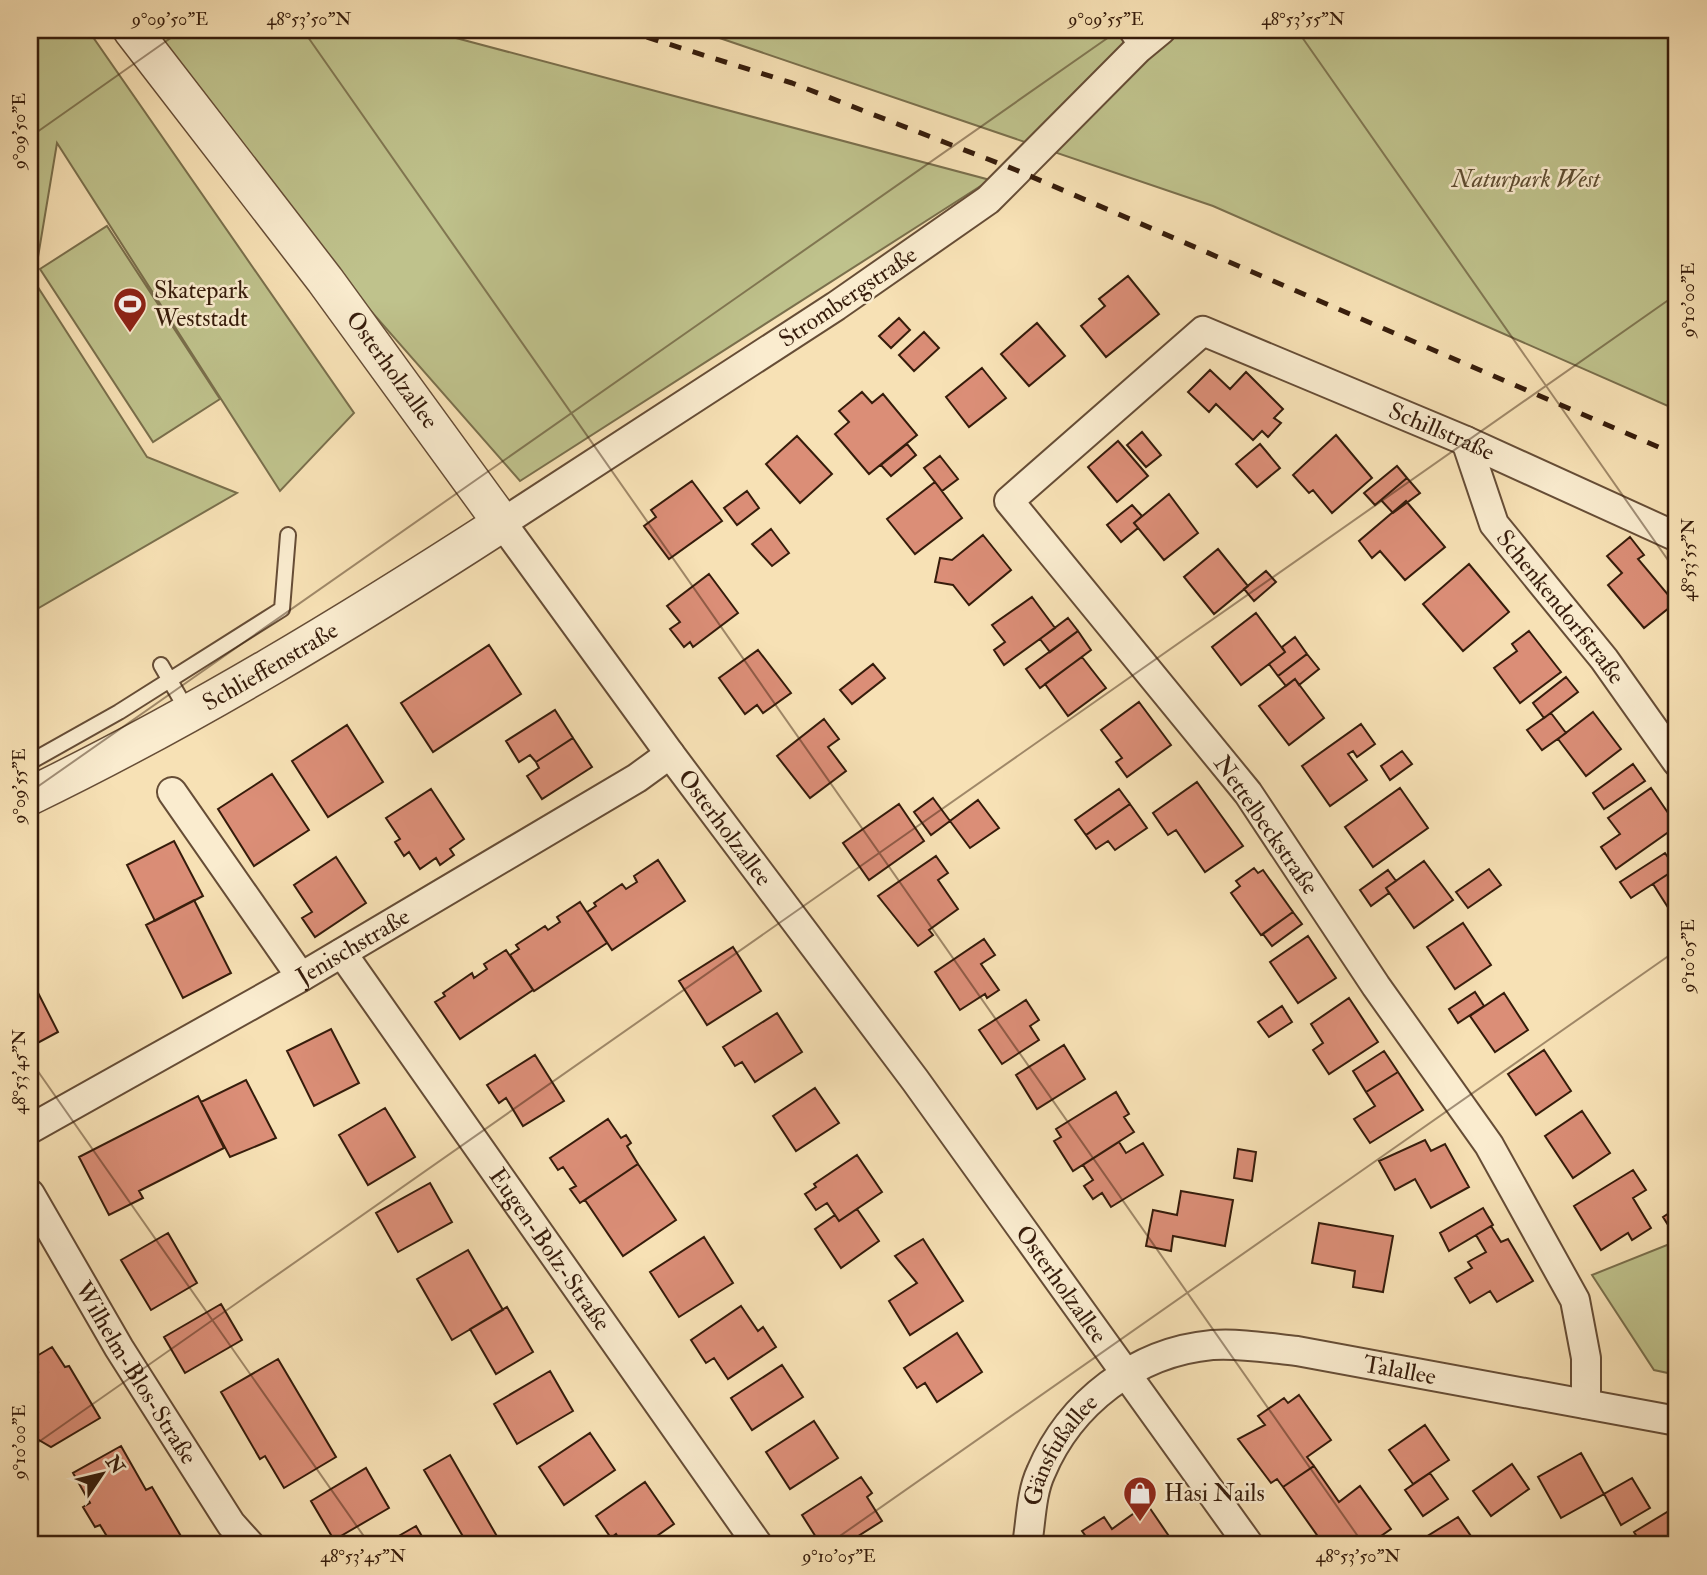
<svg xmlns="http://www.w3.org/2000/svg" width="1707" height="1575" font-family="'IM FELL Double Pica',serif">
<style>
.green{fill:#bfc28c;stroke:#7a6f4c;stroke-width:2}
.building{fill:#db8e77;stroke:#361c0b;stroke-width:2}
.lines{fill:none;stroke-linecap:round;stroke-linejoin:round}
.service-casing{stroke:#664d36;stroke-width:18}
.minor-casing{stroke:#664d36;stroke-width:32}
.tertiary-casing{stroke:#664d36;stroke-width:40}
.service{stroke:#faeccf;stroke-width:14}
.minor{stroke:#faeccf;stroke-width:28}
.tertiary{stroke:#faeccf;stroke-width:37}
.rail{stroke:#361c0b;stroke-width:5;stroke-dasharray:12 12;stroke-linecap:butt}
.ticks{fill:none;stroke:#361c0b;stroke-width:2;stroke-opacity:0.45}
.labels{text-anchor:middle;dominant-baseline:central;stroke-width:5;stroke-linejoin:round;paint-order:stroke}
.park-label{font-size:24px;font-style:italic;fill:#5f4e32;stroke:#faeccf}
.poi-label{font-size:24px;fill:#361c0b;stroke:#faeccf;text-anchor:start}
.street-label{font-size:24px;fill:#361c0b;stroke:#faeccf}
.neatline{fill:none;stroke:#361c0b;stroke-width:2.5}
.ticks-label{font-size:18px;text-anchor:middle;fill:#361c0b}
</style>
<rect width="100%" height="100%" fill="#f7e1b5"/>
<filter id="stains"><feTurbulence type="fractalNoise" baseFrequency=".00286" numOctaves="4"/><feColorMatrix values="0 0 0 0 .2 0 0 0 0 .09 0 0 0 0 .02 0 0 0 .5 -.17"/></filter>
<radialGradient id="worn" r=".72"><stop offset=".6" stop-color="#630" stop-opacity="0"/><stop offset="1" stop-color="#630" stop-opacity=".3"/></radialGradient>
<path class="green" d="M 30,30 L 88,30 L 354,413 L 280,491 L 57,143 L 34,281 L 147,457 L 237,493 L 30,613 Z
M 133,30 L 426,30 L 990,180 L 520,481 L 234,155 Z
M 696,30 L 1677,30 L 1677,410 L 1213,206 Z
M 107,226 L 220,399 L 153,442 L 40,269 Z
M 1677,1241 L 1677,1375 L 1654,1370 L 1592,1275 Z"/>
<path class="building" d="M 1128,276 L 1159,314 L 1106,357 L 1081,326 L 1105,306 L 1099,299 Z
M 899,318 L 910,330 L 891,348 L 879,336 Z
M 1037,323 L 1065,356 L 1029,386 L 1001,354 Z
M 924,332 L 939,348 L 914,371 L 899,355 Z
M 982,368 L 1006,398 L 969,427 L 946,397 Z
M 1210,370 L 1230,389 L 1246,372 L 1283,409 L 1274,418 L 1281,423 L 1268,437 L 1262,431 L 1253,440 L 1216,404 L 1209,412 L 1188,392 Z
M 862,392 L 872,403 L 883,394 L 917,435 L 869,474 L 835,434 L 849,422 L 839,411 Z
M 1142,432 L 1161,455 L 1146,467 L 1127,445 Z
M 1336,435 L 1372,478 L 1332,513 L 1313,490 L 1309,493 L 1293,475 Z
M 797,436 L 832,474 L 800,503 L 766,464 Z
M 1118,441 L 1148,476 L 1117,502 L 1088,467 Z
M 907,444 L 916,455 L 891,476 L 881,465 Z
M 1260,444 L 1280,468 L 1257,487 L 1236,464 Z
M 940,456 L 958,479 L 942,491 L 924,468 Z
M 1397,466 L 1407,478 L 1375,505 L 1364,493 Z
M 1407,478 L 1420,493 L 1393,513 L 1381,500 Z
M 692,481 L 722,521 L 669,559 L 644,526 L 656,517 L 651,510 Z
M 935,482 L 962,518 L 915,554 L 887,519 Z
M 747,491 L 759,508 L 737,525 L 724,508 Z
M 1169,494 L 1198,533 L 1164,560 L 1134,523 Z
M 1406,501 L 1445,547 L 1405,580 L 1380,551 L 1372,558 L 1359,541 Z
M 1132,505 L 1142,516 L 1134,523 L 1138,528 L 1121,542 L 1107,525 Z
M 771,529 L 789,553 L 772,566 L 752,544 Z
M 983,535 L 1011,570 L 969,605 L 953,585 L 935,582 L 940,558 L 952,560 Z
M 1630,537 L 1644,555 L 1638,559 L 1675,603 L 1644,628 L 1608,585 L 1622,573 L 1607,556 Z
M 1218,549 L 1248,586 L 1214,614 L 1184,577 Z
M 1469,564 L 1509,612 L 1463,651 L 1423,604 Z
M 1266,571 L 1276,582 L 1254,601 L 1244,589 Z
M 709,574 L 738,613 L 693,647 L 690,642 L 684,647 L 670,629 L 680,622 L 667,606 Z
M 1032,597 L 1055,628 L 1004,665 L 994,650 L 1005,642 L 992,625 Z
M 1256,613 L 1285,652 L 1241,685 L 1212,647 Z
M 1068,618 L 1078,631 L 1050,652 L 1040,639 Z
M 1078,631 L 1091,650 L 1040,688 L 1026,669 Z
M 1529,631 L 1561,672 L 1520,703 L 1494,668 L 1517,651 L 1512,644 Z
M 1295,637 L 1307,654 L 1278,676 L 1269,664 L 1285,652 L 1282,647 Z
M 489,645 L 521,694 L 433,752 L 401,703 Z
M 758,650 L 791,693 L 763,713 L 757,705 L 745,714 L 719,678 Z
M 1307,654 L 1319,669 L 1299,685 L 1295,679 L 1286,686 L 1278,676 Z
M 1082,657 L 1106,688 L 1068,716 L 1045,684 Z
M 873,664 L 885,678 L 852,704 L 840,690 Z
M 1566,677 L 1578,692 L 1544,718 L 1533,703 Z
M 1295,679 L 1324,718 L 1289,745 L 1259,706 Z
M 1139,702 L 1171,745 L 1127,777 L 1116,762 L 1122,758 L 1101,730 Z
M 555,710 L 573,738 L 536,762 L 530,755 L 519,762 L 506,741 Z
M 1593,712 L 1621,749 L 1586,776 L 1558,739 Z
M 1551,713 L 1566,733 L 1542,750 L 1527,730 Z
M 824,719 L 839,739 L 828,747 L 846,771 L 810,798 L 777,756 Z
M 1361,724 L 1375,744 L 1357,757 L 1353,751 L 1348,754 L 1367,780 L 1330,806 L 1302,766 Z
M 347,725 L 383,782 L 328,817 L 292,761 Z
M 573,738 L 592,767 L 542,799 L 527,776 L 539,768 L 536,762 Z
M 1402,751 L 1412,764 L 1390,780 L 1381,766 Z
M 1633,764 L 1645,781 L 1604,809 L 1593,793 Z
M 272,774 L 309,830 L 254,866 L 218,809 Z
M 1197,782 L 1243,846 L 1205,872 L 1176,830 L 1168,835 L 1153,813 Z
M 1400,788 L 1428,828 L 1373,867 L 1345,827 Z
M 1651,788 L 1677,826 L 1616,869 L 1601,847 L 1620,834 L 1608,818 Z
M 431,789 L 464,839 L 450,849 L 454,855 L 440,865 L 436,858 L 420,869 L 409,852 L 404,856 L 395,842 L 400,839 L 386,818 Z
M 1119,789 L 1130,804 L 1086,835 L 1075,820 Z
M 933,798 L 950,821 L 931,835 L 914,812 Z
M 978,800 L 999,828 L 970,848 L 950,821 Z
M 899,804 L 924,841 L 869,880 L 843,843 Z
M 1130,804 L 1147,828 L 1115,850 L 1108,841 L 1096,849 L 1086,835 Z
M 174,841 L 203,896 L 155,921 L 127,865 Z
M 1665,853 L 1676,869 L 1631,898 L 1620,882 Z
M 936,856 L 948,873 L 938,880 L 958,909 L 929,930 L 933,935 L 918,946 L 878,896 Z
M 336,857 L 366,903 L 315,937 L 302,918 L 312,912 L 294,885 Z
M 658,860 L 685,901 L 612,950 L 587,912 L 596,906 L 594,903 L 622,884 L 626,889 L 637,882 L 634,876 Z
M 1424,861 L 1453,900 L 1414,928 L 1386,888 Z
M 1254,868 L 1258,873 L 1263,870 L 1293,912 L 1261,935 L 1231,893 L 1240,886 L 1236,881 Z
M 1677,868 L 1677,919 L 1676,920 L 1653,884 Z
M 1489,869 L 1501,885 L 1468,908 L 1456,892 Z
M 1388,870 L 1396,881 L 1386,888 L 1389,893 L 1371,906 L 1360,890 Z
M 194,900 L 231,973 L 183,998 L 146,925 Z
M 580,902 L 607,943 L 534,991 L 510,955 L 519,949 L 516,945 L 545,926 L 548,930 L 560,922 L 557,917 Z
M 1293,912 L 1302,924 L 1272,946 L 1263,934 Z
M 1463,923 L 1491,965 L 1455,989 L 1427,947 Z
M 1308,936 L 1336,978 L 1298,1003 L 1270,962 Z
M 984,939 L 995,955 L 981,964 L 999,990 L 987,998 L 985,994 L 960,1010 L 935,972 Z
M 733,947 L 761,991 L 707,1025 L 679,981 Z
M 506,950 L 533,990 L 460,1039 L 435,1002 L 445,996 L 443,993 L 472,973 L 474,978 L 487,969 L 484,964 Z
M 30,977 L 58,1032 L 30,1047 Z
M 1475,992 L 1484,1006 L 1458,1023 L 1449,1009 Z
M 1504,993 L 1528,1030 L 1495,1052 L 1470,1016 Z
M 1349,998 L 1378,1042 L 1329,1074 L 1313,1050 L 1323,1043 L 1311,1024 Z
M 1026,1000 L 1039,1020 L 1030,1026 L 1039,1040 L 1002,1064 L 979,1030 Z
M 1282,1006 L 1292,1022 L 1269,1037 L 1258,1022 Z
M 777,1013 L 802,1052 L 755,1082 L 742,1062 L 735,1066 L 723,1047 Z
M 331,1029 L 359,1083 L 314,1106 L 287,1051 Z
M 1064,1045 L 1085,1079 L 1037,1109 L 1016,1075 Z
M 1544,1050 L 1571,1091 L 1536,1115 L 1508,1074 Z
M 1384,1051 L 1398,1072 L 1366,1092 L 1353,1071 Z
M 535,1055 L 564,1101 L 523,1126 L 506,1098 L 499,1103 L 487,1085 Z
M 1398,1072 L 1423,1110 L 1370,1143 L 1354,1119 L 1375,1106 L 1366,1092 Z
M 246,1080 L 276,1138 L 230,1157 L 201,1102 Z
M 815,1088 L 839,1123 L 796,1151 L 773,1116 Z
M 1116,1092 L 1129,1114 L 1124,1117 L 1134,1132 L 1073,1171 L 1054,1141 L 1061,1137 L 1056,1129 Z
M 198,1096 L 224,1148 L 139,1191 L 143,1198 L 109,1215 L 79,1157 Z
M 385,1108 L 415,1157 L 368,1185 L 339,1135 Z
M 1582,1111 L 1610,1153 L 1573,1178 L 1545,1136 Z
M 608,1119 L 621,1138 L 626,1135 L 631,1143 L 627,1146 L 638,1164 L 580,1203 L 570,1189 L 576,1186 L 563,1167 L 558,1170 L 550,1158 Z
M 1425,1140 L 1431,1151 L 1445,1144 L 1469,1187 L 1431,1208 L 1415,1179 L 1395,1190 L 1379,1161 Z
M 1119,1142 L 1126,1153 L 1143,1143 L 1163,1175 L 1111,1207 L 1102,1193 L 1093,1199 L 1084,1186 L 1093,1180 L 1083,1165 Z
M 1238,1149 L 1256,1152 L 1252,1181 L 1234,1178 Z
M 857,1155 L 882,1192 L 839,1221 L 827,1203 L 816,1210 L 805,1194 L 816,1187 L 814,1184 Z
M 638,1164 L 676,1220 L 623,1256 L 585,1200 Z
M 1633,1170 L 1646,1190 L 1633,1198 L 1651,1228 L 1632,1240 L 1628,1233 L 1601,1250 L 1574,1206 Z
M 430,1183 L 452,1222 L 398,1252 L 376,1213 Z
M 1181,1191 L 1233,1200 L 1225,1246 L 1173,1236 L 1171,1251 L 1146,1246 L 1153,1210 L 1177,1215 Z
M 1483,1208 L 1493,1225 L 1449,1251 L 1440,1233 Z
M 1677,1208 L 1677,1234 L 1675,1236 L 1663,1217 Z
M 857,1209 L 879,1241 L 841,1268 L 815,1229 L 835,1215 L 839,1221 Z
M 1319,1223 L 1393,1236 L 1383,1292 L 1353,1287 L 1355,1271 L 1312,1263 Z
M 1491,1226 L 1501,1242 L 1508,1239 L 1533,1281 L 1497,1302 L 1490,1291 L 1470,1303 L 1455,1278 L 1472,1268 L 1468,1262 L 1486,1252 L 1476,1235 Z
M 168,1233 L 197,1283 L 151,1310 L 121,1260 Z
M 704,1237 L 733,1283 L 679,1317 L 650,1272 Z
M 923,1239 L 963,1301 L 910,1335 L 889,1301 L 917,1283 L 895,1256 Z
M 468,1250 L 503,1310 L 452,1340 L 417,1279 Z
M 221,1304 L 242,1340 L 185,1373 L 164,1337 Z
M 741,1306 L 758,1331 L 763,1327 L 776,1347 L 728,1379 L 714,1358 L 706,1363 L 691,1340 Z
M 507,1307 L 533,1352 L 496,1374 L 470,1329 Z
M 957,1333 L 982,1372 L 937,1402 L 925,1383 L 917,1388 L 904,1368 Z
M 52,1347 L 65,1367 L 69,1366 L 100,1418 L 51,1447 L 32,1436 L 34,1416 L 30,1412 L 30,1377 L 38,1372 L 30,1360 Z
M 278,1359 L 336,1457 L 284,1488 L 265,1456 L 260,1459 L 221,1392 Z
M 782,1365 L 803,1397 L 752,1430 L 731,1398 Z
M 550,1371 L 573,1411 L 517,1444 L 494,1404 Z
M 1299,1395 L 1331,1440 L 1307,1457 L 1314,1466 L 1283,1487 L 1277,1479 L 1271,1483 L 1238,1439 L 1265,1425 L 1258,1416 L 1284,1398 L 1288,1403 Z
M 814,1421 L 838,1458 L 790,1489 L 766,1452 Z
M 1425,1425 L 1449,1460 L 1413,1484 L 1389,1450 Z
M 590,1433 L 615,1470 L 564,1505 L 539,1467 Z
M 121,1446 L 146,1490 L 152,1487 L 185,1543 L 121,1545 L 117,1539 L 111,1543 L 100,1525 L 95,1527 L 83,1507 L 90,1503 L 73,1473 Z
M 1581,1453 L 1604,1494 L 1561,1518 L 1538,1477 Z
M 450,1455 L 502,1545 L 468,1545 L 424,1470 Z
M 1512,1464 L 1529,1489 L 1491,1516 L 1473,1491 Z
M 1314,1466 L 1339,1502 L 1360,1486 L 1391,1529 L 1368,1545 L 1324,1545 L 1283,1487 Z
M 366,1468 L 389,1508 L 334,1540 L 311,1501 Z
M 1430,1473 L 1448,1499 L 1423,1516 L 1405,1490 Z
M 861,1477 L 872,1493 L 867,1497 L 882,1521 L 844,1545 L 821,1545 L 802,1515 Z
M 1632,1478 L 1650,1508 L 1621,1525 L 1604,1494 Z
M 645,1482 L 674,1524 L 644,1545 L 623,1545 L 616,1534 L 611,1538 L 596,1516 Z
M 1147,1504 L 1175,1545 L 1092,1545 L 1082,1531 L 1104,1517 L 1112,1529 Z
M 1677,1506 L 1677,1545 L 1642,1545 L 1634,1532 Z
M 1458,1517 L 1477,1545 L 1413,1545 Z
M 416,1526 L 427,1545 L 383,1545 Z"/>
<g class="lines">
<g class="service-casing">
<path id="service" d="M 1125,30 L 1138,49
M 161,665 L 188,712
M 30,762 L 119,712 L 282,609 L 288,535"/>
</g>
<g class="minor-casing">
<g id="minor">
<path id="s1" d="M 1161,30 L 1138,49 L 988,200 L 836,306 L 502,523 L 670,754 L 915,1080 L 1249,1545"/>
<path id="s2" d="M 1466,441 L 1494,524 L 1604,659 L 1677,762"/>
<path d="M 172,792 L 301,977"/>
<path id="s3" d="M 342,953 L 758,1545"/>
<path id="s4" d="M 30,1129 L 301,977 L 637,778 L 670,754"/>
<path id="s5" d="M 30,1194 L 119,1348 L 231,1524 L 250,1545"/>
<path id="s6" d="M 1586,1404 L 1586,1358 L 1575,1300 L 1489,1145 L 1376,986 L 1248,793 L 1009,501 L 1203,331 L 1466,441 L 1677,537"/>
<path id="s7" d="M 1027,1545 C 1031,1522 1031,1493 1041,1472 C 1070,1403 1136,1352 1212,1345 C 1240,1343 1269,1348 1297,1351 L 1677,1421"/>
</g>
</g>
<g class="tertiary-casing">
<g id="tertiary">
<path id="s8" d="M 30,796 C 193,717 349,622 502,523 L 325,280 L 132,30"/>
</g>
</g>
<use href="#service" class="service"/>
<use href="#minor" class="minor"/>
<use href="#tertiary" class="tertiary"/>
<path class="rail" d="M 624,30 L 792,83 L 1016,170 L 1677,455"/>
</g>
<path class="ticks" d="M 303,30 L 1364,1545M 1297,30 L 1677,573M 30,137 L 182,30M 30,792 L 1119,30M 30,1060 L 370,1545M 30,1448 L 1677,294M 827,1545 L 1677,950"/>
<defs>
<g id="stadium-pin" transform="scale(1.75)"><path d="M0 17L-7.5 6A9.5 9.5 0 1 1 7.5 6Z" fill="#8f2418" stroke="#faeccf"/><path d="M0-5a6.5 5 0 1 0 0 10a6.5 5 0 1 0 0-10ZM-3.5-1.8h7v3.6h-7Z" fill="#fff"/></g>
<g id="shop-pin" transform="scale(1.75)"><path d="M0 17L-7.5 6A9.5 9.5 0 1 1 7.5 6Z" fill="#8f2418" stroke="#faeccf"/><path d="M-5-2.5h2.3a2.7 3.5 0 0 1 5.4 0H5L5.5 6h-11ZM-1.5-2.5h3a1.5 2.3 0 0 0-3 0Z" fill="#fff"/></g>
</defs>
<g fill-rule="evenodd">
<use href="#stadium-pin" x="130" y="304"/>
<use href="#shop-pin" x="1140" y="1493"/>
</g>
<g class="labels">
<g class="park-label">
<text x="1526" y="179">Naturpark West</text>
</g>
<g class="poi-label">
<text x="154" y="290">Skatepark<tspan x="154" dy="28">Weststadt</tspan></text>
<text x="1164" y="1493">Hasi Nails</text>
</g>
<g class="street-label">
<text transform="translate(848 297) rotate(-34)">Strombergstraße</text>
<text transform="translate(392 370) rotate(54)">Osterholzallee</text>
<text stroke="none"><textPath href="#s6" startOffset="1603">Schillstraße</textPath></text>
<text stroke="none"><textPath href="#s2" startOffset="194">Schenkendorfstraße</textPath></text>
<text stroke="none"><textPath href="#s8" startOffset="273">Schlieffenstraße</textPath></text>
<text transform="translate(1266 825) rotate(55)">Nettelbeckstraße</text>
<text stroke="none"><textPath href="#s1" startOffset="1204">Osterholzallee</textPath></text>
<text stroke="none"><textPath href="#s4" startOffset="371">Jenischstraße</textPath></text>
<text stroke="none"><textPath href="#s3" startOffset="362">Eugen-Bolz-Straße</textPath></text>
<text stroke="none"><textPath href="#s1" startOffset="1771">Osterholzallee</textPath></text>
<text stroke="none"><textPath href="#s7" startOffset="488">Talallee</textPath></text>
<text stroke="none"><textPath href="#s5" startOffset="208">Wilhelm-Blos-Straße</textPath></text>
<text stroke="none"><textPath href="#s7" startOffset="103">Gänsfußallee</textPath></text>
</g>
</g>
<rect width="1707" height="1575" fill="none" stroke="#f7e1b5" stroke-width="77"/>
<g transform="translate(102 1474) rotate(55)" stroke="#faeccf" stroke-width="5" paint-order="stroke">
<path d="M0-5L12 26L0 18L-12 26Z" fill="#361c0b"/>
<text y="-10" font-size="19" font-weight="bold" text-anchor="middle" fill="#361c0b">N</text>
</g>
<rect x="38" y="38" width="1630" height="1498" class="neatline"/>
<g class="ticks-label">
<text x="170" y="25">9°09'50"E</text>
<text x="309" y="25">48°53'50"N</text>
<text x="1106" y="25">9°09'55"E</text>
<text x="1303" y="25">48°53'55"N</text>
<text transform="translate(19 131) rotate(-90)" y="6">9°09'50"E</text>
<text transform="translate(1688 300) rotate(-90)" y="6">9°10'00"E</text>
<text transform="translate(1688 560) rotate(-90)" y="6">48°53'55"N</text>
<text transform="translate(19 786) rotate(-90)" y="6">9°09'55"E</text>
<text transform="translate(1688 956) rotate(-90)" y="6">9°10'05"E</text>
<text transform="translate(19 1072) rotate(-90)" y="6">48°53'45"N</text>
<text transform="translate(19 1442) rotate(-90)" y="6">9°10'00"E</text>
<text x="363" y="1562">48°53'45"N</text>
<text x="839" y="1562">9°10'05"E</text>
<text x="1358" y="1562">48°53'50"N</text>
</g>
<rect width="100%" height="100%" filter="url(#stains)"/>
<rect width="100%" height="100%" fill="url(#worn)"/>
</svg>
